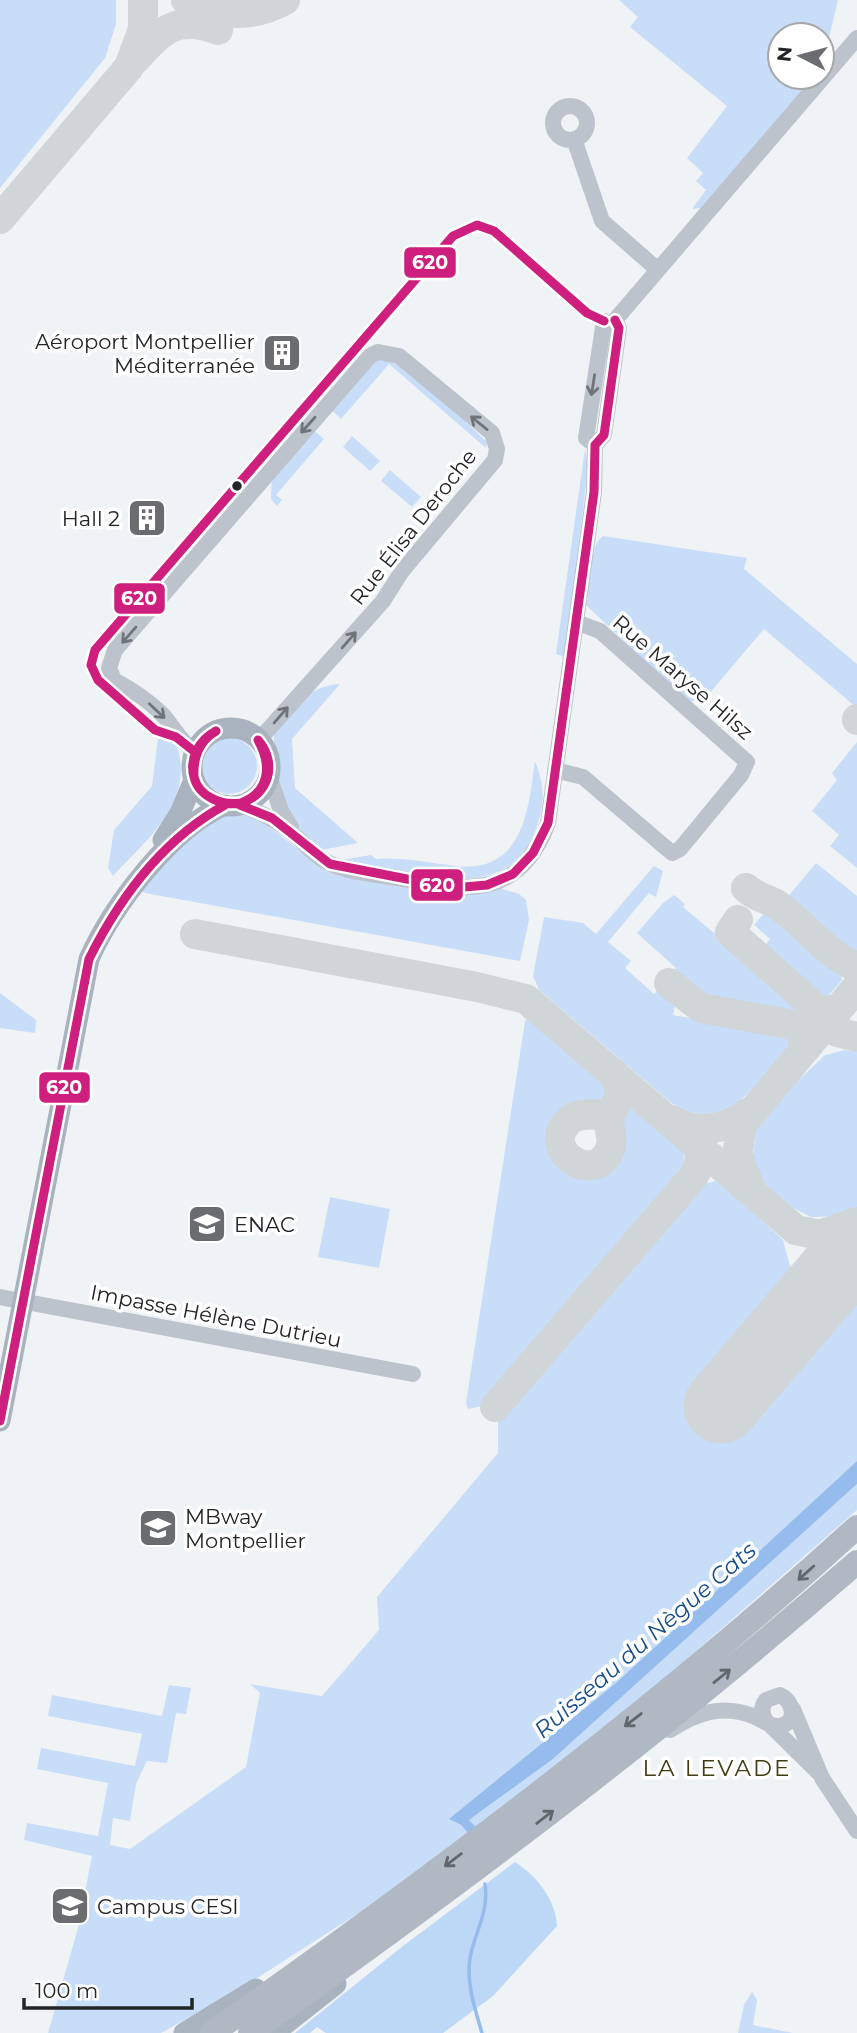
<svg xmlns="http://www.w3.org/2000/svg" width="857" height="2033" font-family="Montserrat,sans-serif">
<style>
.green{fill:#c8ddf8}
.forest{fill:#bdd7f7}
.water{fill:#95bcec}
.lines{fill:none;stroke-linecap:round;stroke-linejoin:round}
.stream{stroke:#95bcec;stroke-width:3.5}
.taxiway{stroke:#d0d5d8;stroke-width:30}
.runway{stroke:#d0d5d8;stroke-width:75}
.minor{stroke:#bcc3cd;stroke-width:16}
.major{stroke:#a9b3c0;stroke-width:21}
.highway{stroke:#afb8c3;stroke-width:24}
.bus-1-casing{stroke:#fff;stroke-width:14}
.bus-1{stroke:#ce1f7e;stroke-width:9}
.oneway{stroke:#6f747a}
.oneway2{stroke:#61676d}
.bus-dot{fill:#222427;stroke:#fff;stroke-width:2.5}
.labels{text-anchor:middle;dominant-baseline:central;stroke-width:7;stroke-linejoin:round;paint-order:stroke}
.poi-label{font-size:21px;fill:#222427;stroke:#fff;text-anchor:start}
.street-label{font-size:21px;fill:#222427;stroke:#fff}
.water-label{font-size:23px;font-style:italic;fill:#174d8a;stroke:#fff}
.neighbourhood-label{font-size:23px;letter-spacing:2px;fill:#403c13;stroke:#fff}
.line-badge{stroke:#fff;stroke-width:2.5}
.badge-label{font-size:19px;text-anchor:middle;font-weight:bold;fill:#fff}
</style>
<rect width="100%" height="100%" fill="#f0f3f6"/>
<path class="green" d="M 0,0 L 116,0 L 116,24 L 105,58 L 0,188 Z
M 619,0 L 838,0 L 822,67 L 822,35 L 780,35 L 780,77 L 815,77 L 701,208 L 692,209 L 706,190 L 696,181 L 703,173 L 687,158 L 727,106 L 630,27 L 638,17 Z
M 377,357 C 413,365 459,416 487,442 L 486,448 L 389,364 L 341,419 L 328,407 Z
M 310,427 L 324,439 L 276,495 L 282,500 L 277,506 L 271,499 L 272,472 Z
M 352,436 L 380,461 L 370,471 L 343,447 Z
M 585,449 L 588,468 L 565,657 L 556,654 Z
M 390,470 L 421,497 L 412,507 L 381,481 Z
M 603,536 L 747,558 L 744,569 L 857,664 L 857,708 L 764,629 L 703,701 L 687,701 L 586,605 C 589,586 587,548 603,536 Z
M 340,684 L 292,739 L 295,788 L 358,843 L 322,850 C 285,825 273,778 274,735 C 295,708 304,687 340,684 Z
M201 766a28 28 0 1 1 56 0a28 28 0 1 1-56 0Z
M 158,738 L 176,742 C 196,802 150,836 113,876 L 108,868 L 114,830 L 152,786 Z
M 857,742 L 857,868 L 830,846 L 839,835 L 812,811 L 837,780 L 832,773 Z
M 535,761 C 545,787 545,803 536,829 C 510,909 400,873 341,860 L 371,855 L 376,859 C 404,857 429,863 456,866 C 524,873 528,810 535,761 Z
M 226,814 L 254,815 L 326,871 L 463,895 L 499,888 L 519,894 L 526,900 L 529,920 L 520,961 L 145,893 L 138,889 L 186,836 Z
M 816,863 L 857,896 L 857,954 L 786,899 Z
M 654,866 L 663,871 L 656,897 L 649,893 L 608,942 L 631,961 L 625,968 L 654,994 L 663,985 L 677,996 L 673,1015 L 796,1038 C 763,1076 727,1140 670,1102 L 539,990 L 533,976 L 544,917 L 583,923 L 596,934 Z
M 674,895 L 685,904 L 683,907 L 805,1009 L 799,1012 L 688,991 L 670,975 L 676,968 L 637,933 L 663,903 Z
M 767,910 L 841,974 L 842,980 L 824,1001 L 762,950 L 770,939 L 754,925 Z
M 0,993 L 36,1020 L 35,1033 L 0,1028 Z
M 530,1017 L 613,1088 L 597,1106 C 581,1105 562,1109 556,1125 C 531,1191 643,1186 618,1122 L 631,1106 L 682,1149 L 685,1161 L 682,1178 L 483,1406 L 468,1409 L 466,1403 L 525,1021 Z
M 845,1050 L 857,1052 L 857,1208 L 850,1216 L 811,1217 L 791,1207 L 761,1180 L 752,1160 L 757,1128 L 786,1092 L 825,1055 Z
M 715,1181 L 724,1185 L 783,1240 L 790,1266 L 789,1277 L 785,1291 L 701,1389 L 741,1423 L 857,1287 L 857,1461 L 617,1682 L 450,1819 L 461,1825 L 469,1834 L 365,1909 L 243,1987 L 161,2033 L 48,2033 L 78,1928 L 92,1856 L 24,1840 L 27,1823 L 98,1836 L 108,1783 L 37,1769 L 41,1748 L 135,1766 L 142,1734 L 48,1716 L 52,1695 L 162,1716 L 169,1685 L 191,1688 L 186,1714 L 176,1713 L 167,1763 L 147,1761 L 136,1784 L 130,1821 L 113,1818 L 110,1845 L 130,1849 L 246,1767 L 260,1693 L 250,1684 L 322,1696 L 379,1630 L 377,1597 L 498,1453 L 498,1418 L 697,1186 Z
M 330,1197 L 390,1209 L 379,1268 L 318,1257 Z
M 857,1484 L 857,1510 L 647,1694 L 478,1829 L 469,1820 L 553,1759 Z
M 752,1992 L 757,2000 L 753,2025 L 793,2033 L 738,2033 L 744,2005 Z"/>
<path class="forest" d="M 515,1862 C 537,1876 556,1900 557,1926 L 493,1996 L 443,2033 L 326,2033 L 317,2027 L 310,2033 L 295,2033 L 403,1946 Z"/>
<path class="water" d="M 857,1461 L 857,1484 L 553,1759 L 469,1820 L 478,1829 L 469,1834 L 461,1825 L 449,1819 L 617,1682 Z"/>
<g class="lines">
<path class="stream" d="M 482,2033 C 475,2009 466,1983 470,1958 C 475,1931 489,1913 485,1884"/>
<path class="taxiway" d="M 186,0 C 217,18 254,17 285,0
M 136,59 C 162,29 177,15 218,30
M 0,219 L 129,67 L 143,29 L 143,0
M 857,719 L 857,720
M 746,888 C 760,900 769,898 779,906 C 805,925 827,955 857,967
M 738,920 L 730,932 L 817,1009 L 827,1012 L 838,1008
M 195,934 L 477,987 L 526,999 L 796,1230 L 820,1235 L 857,1222
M 669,983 L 701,1008 L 794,1025 L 804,1034 L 803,1050
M 834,1014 L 831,1022 L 837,1032 L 857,1037
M 611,1113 C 597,1117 580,1110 569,1121 C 538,1149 595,1188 610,1149 C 614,1140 609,1132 609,1122 C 610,1111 618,1103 621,1092 L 614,1073
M 672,1120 C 699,1135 725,1130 749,1112
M 751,1190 L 737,1154 L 743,1123 L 857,987
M 495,1407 L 693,1177 C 702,1163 703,1152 691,1139"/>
<path class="runway" d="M 721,1406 L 857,1247"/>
<path class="minor" d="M553 123a17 17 0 1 1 34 0a17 17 0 1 1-34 0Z
M 574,139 L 602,221 L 658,270
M 595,445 L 586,438 L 604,321
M 195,752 C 179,740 175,729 163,715 C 149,701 131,689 114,680 L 109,668 L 115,650 L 370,356 L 378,352 L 399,356 L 492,433 L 497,449 L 495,460 L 402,571 L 383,601 L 259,740
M 555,770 L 583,777 L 672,853 L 680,849 L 741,775 L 747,762 L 600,631 L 576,622
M 269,775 L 281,811 L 291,827
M 240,805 C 263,812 282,824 300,840 C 309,848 317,858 329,863 C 349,873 375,874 397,878 C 465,891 519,901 548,823 L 594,492 L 595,445 L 604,435 L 619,328 L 615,320 L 857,38
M 0,1297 L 413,1374
M 793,1709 L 822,1778 L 857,1831
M 670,1730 C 696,1713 722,1704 753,1716 C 761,1719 770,1727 779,1726 C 798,1724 794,1701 780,1695 L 766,1700 C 761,1707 761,1714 766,1721 L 819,1773"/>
<path class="major" d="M192 767a39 39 0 1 1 78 0a39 39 0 1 1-78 0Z
M 163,840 L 180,813 L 194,780
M 0,1421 L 89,959 C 112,907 171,828 225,805
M 184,2033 L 256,1989
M 274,2033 L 336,1984"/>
<path class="highway" d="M 212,2033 C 436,1875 654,1712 857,1527
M 250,2033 C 459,1885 664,1731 857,1562"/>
<g class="bus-1-casing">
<path id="bus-1" d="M 195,752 L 176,737 L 155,730 L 98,680 L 91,665 L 95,650 L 453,236 L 477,225 L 494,231 L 587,313 L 604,321
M 194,777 C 199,797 222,806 241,803
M 194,777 C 189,758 199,740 216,731
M 194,777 C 193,758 199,741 216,731
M 241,803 C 270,792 272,765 258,740
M 241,803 C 269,795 278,763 258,740
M 240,805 L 272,818 L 330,864 L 453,888 L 487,885 L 513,874 L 533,853 L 548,823 L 594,492 L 595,445 L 604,435 L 619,328 L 615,320
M 0,1421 L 89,959 C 120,897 163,839 225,805"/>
</g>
<use href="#bus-1" class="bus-1"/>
</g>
<defs><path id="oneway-shaft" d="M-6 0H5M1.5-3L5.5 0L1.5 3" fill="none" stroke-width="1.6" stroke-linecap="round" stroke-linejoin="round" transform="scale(1.75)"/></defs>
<g class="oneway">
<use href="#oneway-shaft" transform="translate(593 385) rotate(99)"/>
<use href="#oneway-shaft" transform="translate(479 423) rotate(-141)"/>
<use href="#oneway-shaft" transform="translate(308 425) rotate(132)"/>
<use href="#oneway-shaft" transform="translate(129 635) rotate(131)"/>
<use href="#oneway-shaft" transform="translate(349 640) rotate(-49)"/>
<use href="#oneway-shaft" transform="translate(157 711) rotate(43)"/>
<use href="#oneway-shaft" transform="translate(281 715) rotate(-49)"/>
</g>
<g class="oneway2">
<use href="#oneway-shaft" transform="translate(806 1573) rotate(138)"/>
<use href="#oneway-shaft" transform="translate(722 1676) rotate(-39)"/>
<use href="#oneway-shaft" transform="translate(633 1720) rotate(142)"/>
<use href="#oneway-shaft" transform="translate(545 1817) rotate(-38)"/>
<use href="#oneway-shaft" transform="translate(453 1860) rotate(143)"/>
</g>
<defs>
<g id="building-square" transform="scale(2.0125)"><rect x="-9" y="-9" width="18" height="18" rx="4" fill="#6a6c6f" stroke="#fff"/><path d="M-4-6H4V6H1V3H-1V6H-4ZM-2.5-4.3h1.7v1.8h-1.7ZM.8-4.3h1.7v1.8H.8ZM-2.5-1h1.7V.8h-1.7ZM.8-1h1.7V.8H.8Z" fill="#fff"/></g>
<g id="university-square" transform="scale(2.0125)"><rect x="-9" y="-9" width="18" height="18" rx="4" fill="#6a6c6f" stroke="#fff"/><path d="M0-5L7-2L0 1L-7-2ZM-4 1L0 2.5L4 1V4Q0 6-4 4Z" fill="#fff"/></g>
</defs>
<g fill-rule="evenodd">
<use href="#building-square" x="282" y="353"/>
<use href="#building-square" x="147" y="518"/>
<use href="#university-square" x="207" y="1224"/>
<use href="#university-square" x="158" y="1528"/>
<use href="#university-square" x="70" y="1906"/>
</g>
<circle class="bus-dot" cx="237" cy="486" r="6"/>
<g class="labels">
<g class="poi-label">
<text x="255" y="341" text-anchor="end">Aéroport Montpellier<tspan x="255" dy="24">Méditerranée</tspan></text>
<text x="120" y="518" text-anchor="end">Hall 2</text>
<text x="234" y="1224">ENAC</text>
<text x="185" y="1516">MBway<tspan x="185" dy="24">Montpellier</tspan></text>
<text x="97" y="1906">Campus CESI</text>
</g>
<g class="street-label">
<text transform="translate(413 527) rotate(-52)">Rue Élisa Deroche</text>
<text transform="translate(683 677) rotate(41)">Rue Maryse Hilsz</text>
<text transform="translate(216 1316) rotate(11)">Impasse Hélène Dutrieu</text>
</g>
<g class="water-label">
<text transform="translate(645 1640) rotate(-41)">Ruisseau du Nègue Cats</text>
</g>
<g class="neighbourhood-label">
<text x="717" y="1768">LA LEVADE</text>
</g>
</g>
<g class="line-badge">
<rect x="403" y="246" width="54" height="33" rx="7" fill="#ce1f7e"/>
<rect x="113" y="582" width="53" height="33" rx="7" fill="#ce1f7e"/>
<rect x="410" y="868" width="54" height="34" rx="7" fill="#ce1f7e"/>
<rect x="38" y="1071" width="53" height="33" rx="7" fill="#ce1f7e"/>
</g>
<g class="badge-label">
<text x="430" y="269">620</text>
<text x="139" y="605">620</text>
<text x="437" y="892">620</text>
<text x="64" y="1094">620</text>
</g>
<g transform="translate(801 56) rotate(276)"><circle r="33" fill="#ffffff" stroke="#a7a7a9" stroke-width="2"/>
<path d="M0-5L12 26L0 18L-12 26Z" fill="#6a6c6f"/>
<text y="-10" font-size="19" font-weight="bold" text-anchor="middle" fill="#222427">N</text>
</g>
<path d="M24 1998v10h168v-10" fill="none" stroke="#222427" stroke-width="3.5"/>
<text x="35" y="1998" font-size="21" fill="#222427" stroke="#ffffff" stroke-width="5" paint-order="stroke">100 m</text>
</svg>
